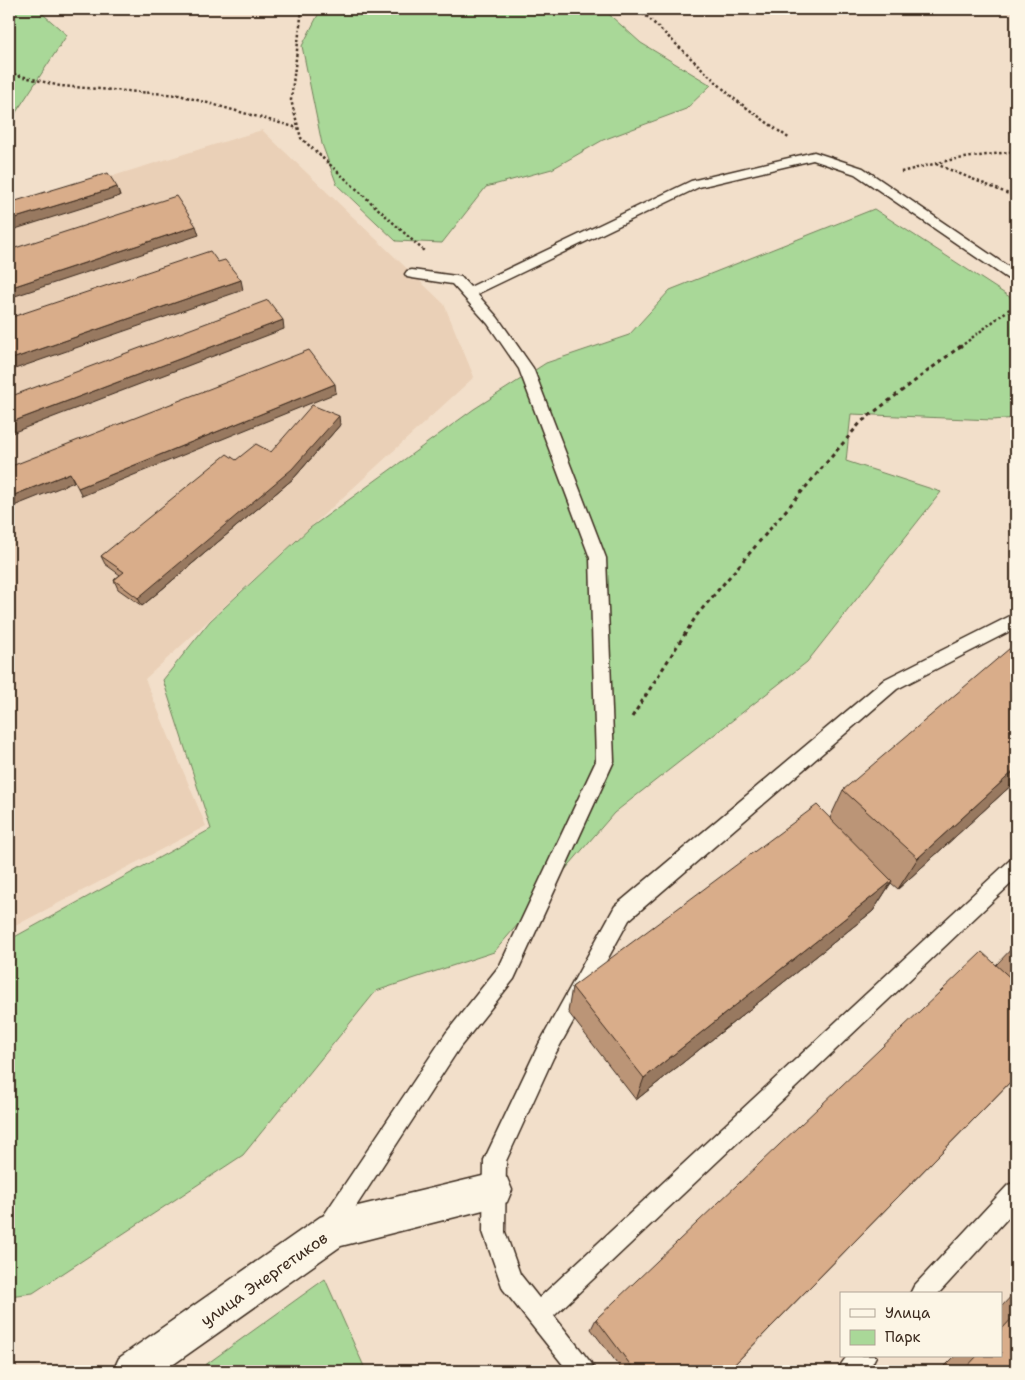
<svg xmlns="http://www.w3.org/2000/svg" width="1025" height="1380" font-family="'Shantell Sans',sans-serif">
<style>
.built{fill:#ead0b7}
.green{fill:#a9d898;stroke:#72815b}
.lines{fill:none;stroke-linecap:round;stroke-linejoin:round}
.service-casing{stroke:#3b2a1e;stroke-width:3}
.minor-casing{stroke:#3b2a1e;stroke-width:3}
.path-far1{stroke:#3b2a1e;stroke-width:2.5;stroke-dasharray:2.5 2.5;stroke-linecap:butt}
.path{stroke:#3b2a1e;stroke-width:3;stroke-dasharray:4 4;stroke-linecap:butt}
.service{fill:#fcf5e5;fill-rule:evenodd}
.minor{fill:#fcf5e5;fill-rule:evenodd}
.wall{fill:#bb9577;stroke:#3b2a1e}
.shaded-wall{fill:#987961;stroke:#3b2a1e}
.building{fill:#d9ad8a;stroke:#3b2a1e}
.labels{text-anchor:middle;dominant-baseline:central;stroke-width:4;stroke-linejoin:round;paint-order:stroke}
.near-street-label{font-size:16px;fill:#3b2a1e;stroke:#fcf5e5}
</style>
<rect width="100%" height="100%" fill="#f2dfca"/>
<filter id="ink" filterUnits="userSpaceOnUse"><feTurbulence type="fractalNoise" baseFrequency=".02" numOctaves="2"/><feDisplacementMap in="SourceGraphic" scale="10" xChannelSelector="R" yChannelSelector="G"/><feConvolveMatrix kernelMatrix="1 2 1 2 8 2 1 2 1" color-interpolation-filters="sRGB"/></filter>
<g filter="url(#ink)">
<path class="built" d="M 262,130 L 444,304 L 474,377 L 145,679 L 206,826 L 9,929 L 9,208 Z"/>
<path class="green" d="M 9,9 L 37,9 L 67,35 L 9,123 Z
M 321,9 L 603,9 L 641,43 L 711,85 L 686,109 L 603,140 L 552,169 L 486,187 L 442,243 L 396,241 L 337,185 L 322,144 L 302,46 Z
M 874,209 L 1016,301 L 1016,418 L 992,420 L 851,414 L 846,461 L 941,492 L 807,662 L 614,813 L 494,952 L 376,991 L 243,1155 L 33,1293 L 9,1296 L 9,940 L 211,829 L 163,680 L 210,621 L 310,528 L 474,409 L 546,363 L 629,335 L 670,290 Z
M 325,1279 L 366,1371 L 197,1371 Z"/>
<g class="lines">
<g class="service-casing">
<path id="service" d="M 814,152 L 863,168 L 1016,272 L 1016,282 L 1011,281 L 855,174 L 813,160 L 699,187 L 477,294 L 498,318 L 533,368 L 606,558 L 614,761 L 514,979 L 460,1047 L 336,1237 L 328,1240 L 320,1237 L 317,1229 L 320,1221 L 446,1033 L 500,965 L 596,761 L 590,558 L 519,369 L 488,324 L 452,284 L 412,278 L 407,277 L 405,274 L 407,271 L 412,270 L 456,276 L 461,277 L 470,287 L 691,181 Z
M 1016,613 L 1016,628 L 897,689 L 629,920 L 553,1058 L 506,1161 L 505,1232 L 520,1274 L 539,1298 L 1009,861 L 1016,858 L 1016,879 L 554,1316 L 591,1363 L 595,1371 L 568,1371 L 503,1289 L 483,1232 L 484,1160 L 539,1044 L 615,906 L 885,679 Z
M 1016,1182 L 1016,1209 L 938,1294 L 910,1294 L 914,1286 L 1008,1185 Z
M 847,1356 L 876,1356 L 872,1364 L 866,1371 L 838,1371 L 842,1363 Z"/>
</g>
<g class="minor-casing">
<path id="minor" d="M 495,1173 L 507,1178 L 512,1190 L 507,1202 L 495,1207 L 341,1246 L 164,1371 L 113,1371 L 119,1358 L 320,1217 L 333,1212 Z"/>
</g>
<path class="path-far1" d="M 302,9 L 291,100 L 301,138 L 424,251
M 639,9 L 733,98 L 790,139
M 9,73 L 60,86 L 179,95 L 298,128
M 936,164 L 1016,197
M 901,172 L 950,160 L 1016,151
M 960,347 L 1016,304"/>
<path class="path" d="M 632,717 L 697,615 L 861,422 L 962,345"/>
<use href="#service" class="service"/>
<use href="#minor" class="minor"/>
</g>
<path class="wall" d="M 340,425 L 294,478 L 142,606 L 118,589 L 114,580 L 120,575 L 105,564 L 101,556 L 236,460 L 271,452 Z
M 1016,781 L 898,889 L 891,883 L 873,911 L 636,1100 L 568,1012 L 572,987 L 830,818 L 843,790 Z
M 1016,944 L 1016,1076 L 728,1371 L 623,1371 L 591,1329 L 596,1319 L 996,965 Z
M 1016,1291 L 1016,1371 L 940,1371 L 955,1356 L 1001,1356 L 1001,1307 Z"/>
<path class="shaded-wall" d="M 117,187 L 120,196 L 9,231 L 9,220 Z
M 196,226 L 199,235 L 9,298 L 9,288 Z
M 241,280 L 243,290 L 9,371 L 9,360 Z
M 283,320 L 284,329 L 9,434 L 9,423 Z
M 335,384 L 336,393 L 82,496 L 78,488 Z
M 339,416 L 340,425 L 294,478 L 142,606 L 138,598 Z
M 70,473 L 74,482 L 9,508 L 9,497 Z
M 1016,769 L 1016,781 L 898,889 L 918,858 Z
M 892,881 L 873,911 L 636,1100 L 644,1078 Z"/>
<path class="building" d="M 108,173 L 117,187 L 9,220 L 9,203 Z
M 176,196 L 196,226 L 9,288 L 9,250 Z
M 210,251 L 218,262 L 225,260 L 241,280 L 9,360 L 9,318 Z
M 268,300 L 283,320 L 9,423 L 9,397 Z
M 309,350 L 335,384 L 78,488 L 70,473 L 9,497 L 9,467 Z
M 312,405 L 339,416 L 292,469 L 138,598 L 114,580 L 124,572 L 101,556 L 227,454 L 236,460 L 256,444 L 271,452 Z
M 1016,643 L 1016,769 L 918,858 L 843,790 Z
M 817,805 L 892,881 L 644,1078 L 572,987 Z
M 982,952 L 1016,983 L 1016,1076 L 728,1371 L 635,1371 L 596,1319 Z
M 1016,1314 L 1016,1371 L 963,1371 L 977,1356 L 1001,1356 L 1001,1330 Z"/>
</g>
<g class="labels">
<g class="near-street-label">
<text transform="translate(264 1279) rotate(-35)">улица Энергетиков</text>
</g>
</g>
<rect width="1025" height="1380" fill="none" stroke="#fcf5e5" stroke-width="30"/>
<rect x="15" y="15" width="995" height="1350" fill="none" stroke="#3b2a1e" stroke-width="2" filter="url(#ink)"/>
<rect x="840" y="1292" width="162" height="65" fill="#fcf5e5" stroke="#afa495"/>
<rect x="850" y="1309" width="25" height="8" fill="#fcf5e5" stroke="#afa495"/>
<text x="885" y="1318" font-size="15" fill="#3b2a1e">Улица</text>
<rect x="850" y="1330" width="25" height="15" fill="#a9d898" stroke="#afa495"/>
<text x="885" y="1342" font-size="15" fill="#3b2a1e">Парк</text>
</svg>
